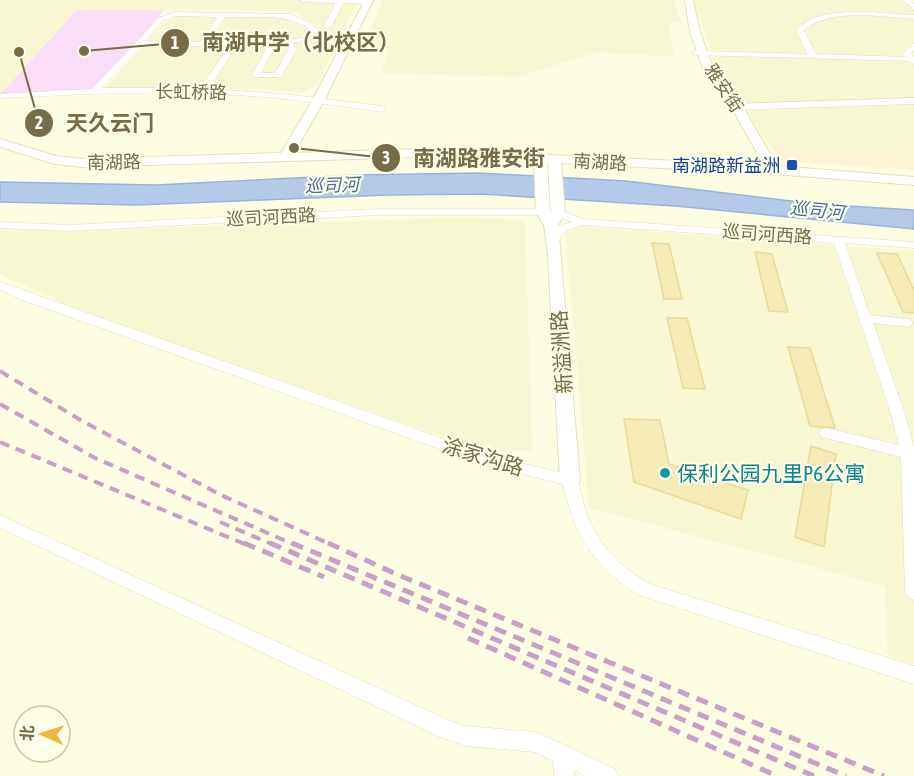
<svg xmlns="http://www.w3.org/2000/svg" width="914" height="776" font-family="'Asap Condensed','Noto Sans SC',sans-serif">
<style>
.residential{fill:#f7f7d2}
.commercial{fill:#fef4d4}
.education{fill:#f9def7}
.water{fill:#b5c9e8;stroke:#9ab3da;stroke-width:1.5}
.building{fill:#f4ebb7;stroke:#e8da97;stroke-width:1.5}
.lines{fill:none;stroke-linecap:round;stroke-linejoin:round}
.street-casing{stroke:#e0ddb9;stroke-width:1}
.secondary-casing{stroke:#e4e1b7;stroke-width:2}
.street{fill:#fff;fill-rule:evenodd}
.secondary{fill:#fff;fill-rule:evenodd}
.rail-far1{stroke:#c79fc7;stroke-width:4;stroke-dasharray:10 7;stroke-linecap:butt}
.rail{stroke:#c79fc7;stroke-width:5;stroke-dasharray:12 8;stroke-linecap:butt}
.transit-dot{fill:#1a4fb4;stroke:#feffe8;stroke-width:2}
.culture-dot{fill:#0f9aa8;stroke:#feffe8;stroke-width:2}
.labels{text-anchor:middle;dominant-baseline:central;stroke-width:4.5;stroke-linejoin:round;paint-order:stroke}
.far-street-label{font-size:18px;fill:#766d47;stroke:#feffe8}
.far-transit-label{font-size:18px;fill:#164399;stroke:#feffe8;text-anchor:end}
.far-water-label{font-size:18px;font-style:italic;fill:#4769a0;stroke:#feffe8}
.street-label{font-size:21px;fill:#766d47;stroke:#feffe8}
.culture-label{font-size:21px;fill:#0d838f;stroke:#feffe8;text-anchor:start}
.leader{fill:none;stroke:#766d47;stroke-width:2}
.callout-dot{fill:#766d47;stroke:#feffe8;stroke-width:2}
.mark-label{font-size:18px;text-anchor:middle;font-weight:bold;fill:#fff}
.callout-label{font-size:22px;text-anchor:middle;font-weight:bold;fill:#766d47;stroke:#feffe8;stroke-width:4.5;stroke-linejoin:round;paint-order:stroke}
</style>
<rect width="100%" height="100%" fill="#fcfde1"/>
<path class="residential" d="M 0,0 L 358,0 L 337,41 L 299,14 L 282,11 L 77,10 L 0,93 Z
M 383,0 L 673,0 L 681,22 L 668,23 L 674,57 L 598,52 L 517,77 L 381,73 L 389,51 L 362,50 Z
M 693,0 L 914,0 L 914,158 L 773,150 L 720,74 Z
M 178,16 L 281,17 L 298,22 L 334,52 L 314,87 L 303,92 L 197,88 L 105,88 L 165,21 Z
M 450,218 L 504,219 L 525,222 L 532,451 L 485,451 L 82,312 L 0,274 L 0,229 L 68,231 Z
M 565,225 L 914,251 L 914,664 L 888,656 L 885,586 L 589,508 Z"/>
<path class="commercial" d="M 773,150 L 914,158 L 914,170 L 785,161 L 779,159 Z"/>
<path class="education" d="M 77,10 L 164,10 L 94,91 L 0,94 Z"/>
<path class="water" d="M 478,173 L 626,181 L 816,204 L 914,210 L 914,229 L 675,206 L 480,194 L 389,195 L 136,205 L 0,202 L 0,182 L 156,185 L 355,175 Z"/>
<path class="building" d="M 652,243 L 669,244 L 682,299 L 664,299 Z
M 755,252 L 772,254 L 788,312 L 769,311 Z
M 877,253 L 897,254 L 914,290 L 914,313 L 903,312 Z
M 667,318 L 687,318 L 705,389 L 683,388 Z
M 788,347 L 810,348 L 835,428 L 810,426 Z
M 624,419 L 660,420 L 669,464 L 748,490 L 741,519 L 634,482 Z
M 811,446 L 836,454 L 824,547 L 795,537 Z"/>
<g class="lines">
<g class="street-casing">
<path id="street" d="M 300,0 L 368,0 L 371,2 L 368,4 L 343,3 L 331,27 L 327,29 L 323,27 L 336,3 L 303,2 Z
M 903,0 L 910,0 L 914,4 L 914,10 Z
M 174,12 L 290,14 L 310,23 L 347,52 L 340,54 L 321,38 L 293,43 L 297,49 L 281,77 L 256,77 L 252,75 L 267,47 L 236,47 L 208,89 L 283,94 L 382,106 L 386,109 L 382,112 C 334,105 286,98 237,95 C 158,90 79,94 0,98 L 0,94 L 92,89 L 159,18 ZM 175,16 L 218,17 L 200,42 L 145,41 L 163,20 ZM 225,17 C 261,18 288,11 317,35 L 272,43 L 207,42 ZM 141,45 L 229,47 L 200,88 L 101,88 ZM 286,45 L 289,49 L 275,73 L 261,73 L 275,47 Z
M 870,12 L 914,15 L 914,19 C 883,17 827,7 804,31 L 816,54 L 905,57 L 903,54 L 914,43 L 914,50 L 911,54 L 914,57 L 914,64 L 909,61 L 696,55 L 692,53 L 696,51 L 808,54 L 796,31 C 814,10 844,12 870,12 Z
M 914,98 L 914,104 L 730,110 L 726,107 L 730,104 Z
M 378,209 L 543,209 L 548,212 L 543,215 L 378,215 L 69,231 L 0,228 L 0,222 L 69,225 Z
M 558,210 L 584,219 L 914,242 L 914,248 L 845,243 L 870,315 L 908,319 L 914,323 L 908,327 L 873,323 L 905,414 L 914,448 L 914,600 L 908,597 L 905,592 L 901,457 L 826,438 L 821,437 L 819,433 L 821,429 L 826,428 L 899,445 L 891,414 L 834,243 L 582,225 L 565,231 L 557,243 L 553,244 L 548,241 L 557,227 L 572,222 L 554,215 L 553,213 Z
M 0,282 L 492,456 L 575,476 C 581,486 582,500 586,512 C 597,545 621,567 650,584 L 914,666 L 914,684 L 639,595 C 594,568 574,535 563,484 L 485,465 L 25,301 L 0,290 Z
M 0,515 L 448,720 L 465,726 L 536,732 L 615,769 L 618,776 L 586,776 L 574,770 L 574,776 L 554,776 L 553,761 L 535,752 L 465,746 L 438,736 L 0,528 Z"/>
</g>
<g class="secondary-casing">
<path id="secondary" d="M 365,0 L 373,0 L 324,101 L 294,153 L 420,149 L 764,165 L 732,108 L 703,68 L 690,32 L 685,0 L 693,0 L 700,32 L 713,68 L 743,107 L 777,166 L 914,177 L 914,185 L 761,173 L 561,163 L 565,213 L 558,225 L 580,480 L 577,486 L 570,488 L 563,486 L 560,480 L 548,255 L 544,225 L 536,212 L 534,162 L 420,157 L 83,167 L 55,164 L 0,147 L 0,139 L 56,156 L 83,159 L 281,153 L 312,101 ZM 547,163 L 548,163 L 551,213 L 550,212 Z"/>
</g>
<use href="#street" class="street"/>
<use href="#secondary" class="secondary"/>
<path class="rail-far1" d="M 0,371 L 82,421 L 221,495 L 332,545
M 0,404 L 95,458 L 295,545
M 0,442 L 247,545
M 220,522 L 274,545"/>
<path class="rail" d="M 244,543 L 324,577
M 270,543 L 814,776
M 292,543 L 846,776
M 328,543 L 396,574 L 884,776
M 468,638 L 777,776"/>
</g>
<rect class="transit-dot" x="786" y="159" width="12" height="12" rx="3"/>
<circle class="culture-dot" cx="665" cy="473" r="6"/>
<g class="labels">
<g class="far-street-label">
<text transform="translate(724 88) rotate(57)">雅安街</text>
<text transform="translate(191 92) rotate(1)">长虹桥路</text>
<text transform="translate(114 162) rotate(-1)">南湖路</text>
<text transform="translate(600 162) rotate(3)">南湖路</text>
<text transform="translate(271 217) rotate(-3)">巡司河西路</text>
<text transform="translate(767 234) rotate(4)">巡司河西路</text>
</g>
<g class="far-transit-label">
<text x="780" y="165">南湖路新益洲</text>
</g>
<g class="far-water-label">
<text transform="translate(332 185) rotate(-2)">巡司河</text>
<text transform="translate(817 210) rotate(6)">巡司河</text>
</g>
<g class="street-label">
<text transform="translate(561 352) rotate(-94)">新溢洲路</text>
<text transform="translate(483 456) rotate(17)">涂家沟路</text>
</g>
<g class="culture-label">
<text x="677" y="473">保利公园九里P6公寓</text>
</g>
</g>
<path class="leader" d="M84 51L175 43M19 52L39 123M294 148L386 158"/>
<g class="callout-dot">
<circle cx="84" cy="51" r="6"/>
<circle cx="19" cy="52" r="6"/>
<circle cx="294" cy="148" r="6"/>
<circle cx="175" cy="43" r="15"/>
<circle cx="39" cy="123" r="15"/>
<circle cx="386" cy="158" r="15"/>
</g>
<g class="mark-label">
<text x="175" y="49">1</text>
<text x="39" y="129">2</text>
<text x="386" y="164">3</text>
</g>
<g class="callout-label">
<text x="301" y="50">南湖中学（北校区）</text>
<text x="110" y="131">天久云门</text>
<text x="479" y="166">南湖路雅安街</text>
</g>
<g transform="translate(42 734) rotate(273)"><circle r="28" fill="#feffe8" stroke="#c8c5a8" stroke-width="1.5"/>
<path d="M0-4.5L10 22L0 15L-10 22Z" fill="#efb53f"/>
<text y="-9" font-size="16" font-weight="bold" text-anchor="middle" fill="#766d47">北</text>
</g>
</svg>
